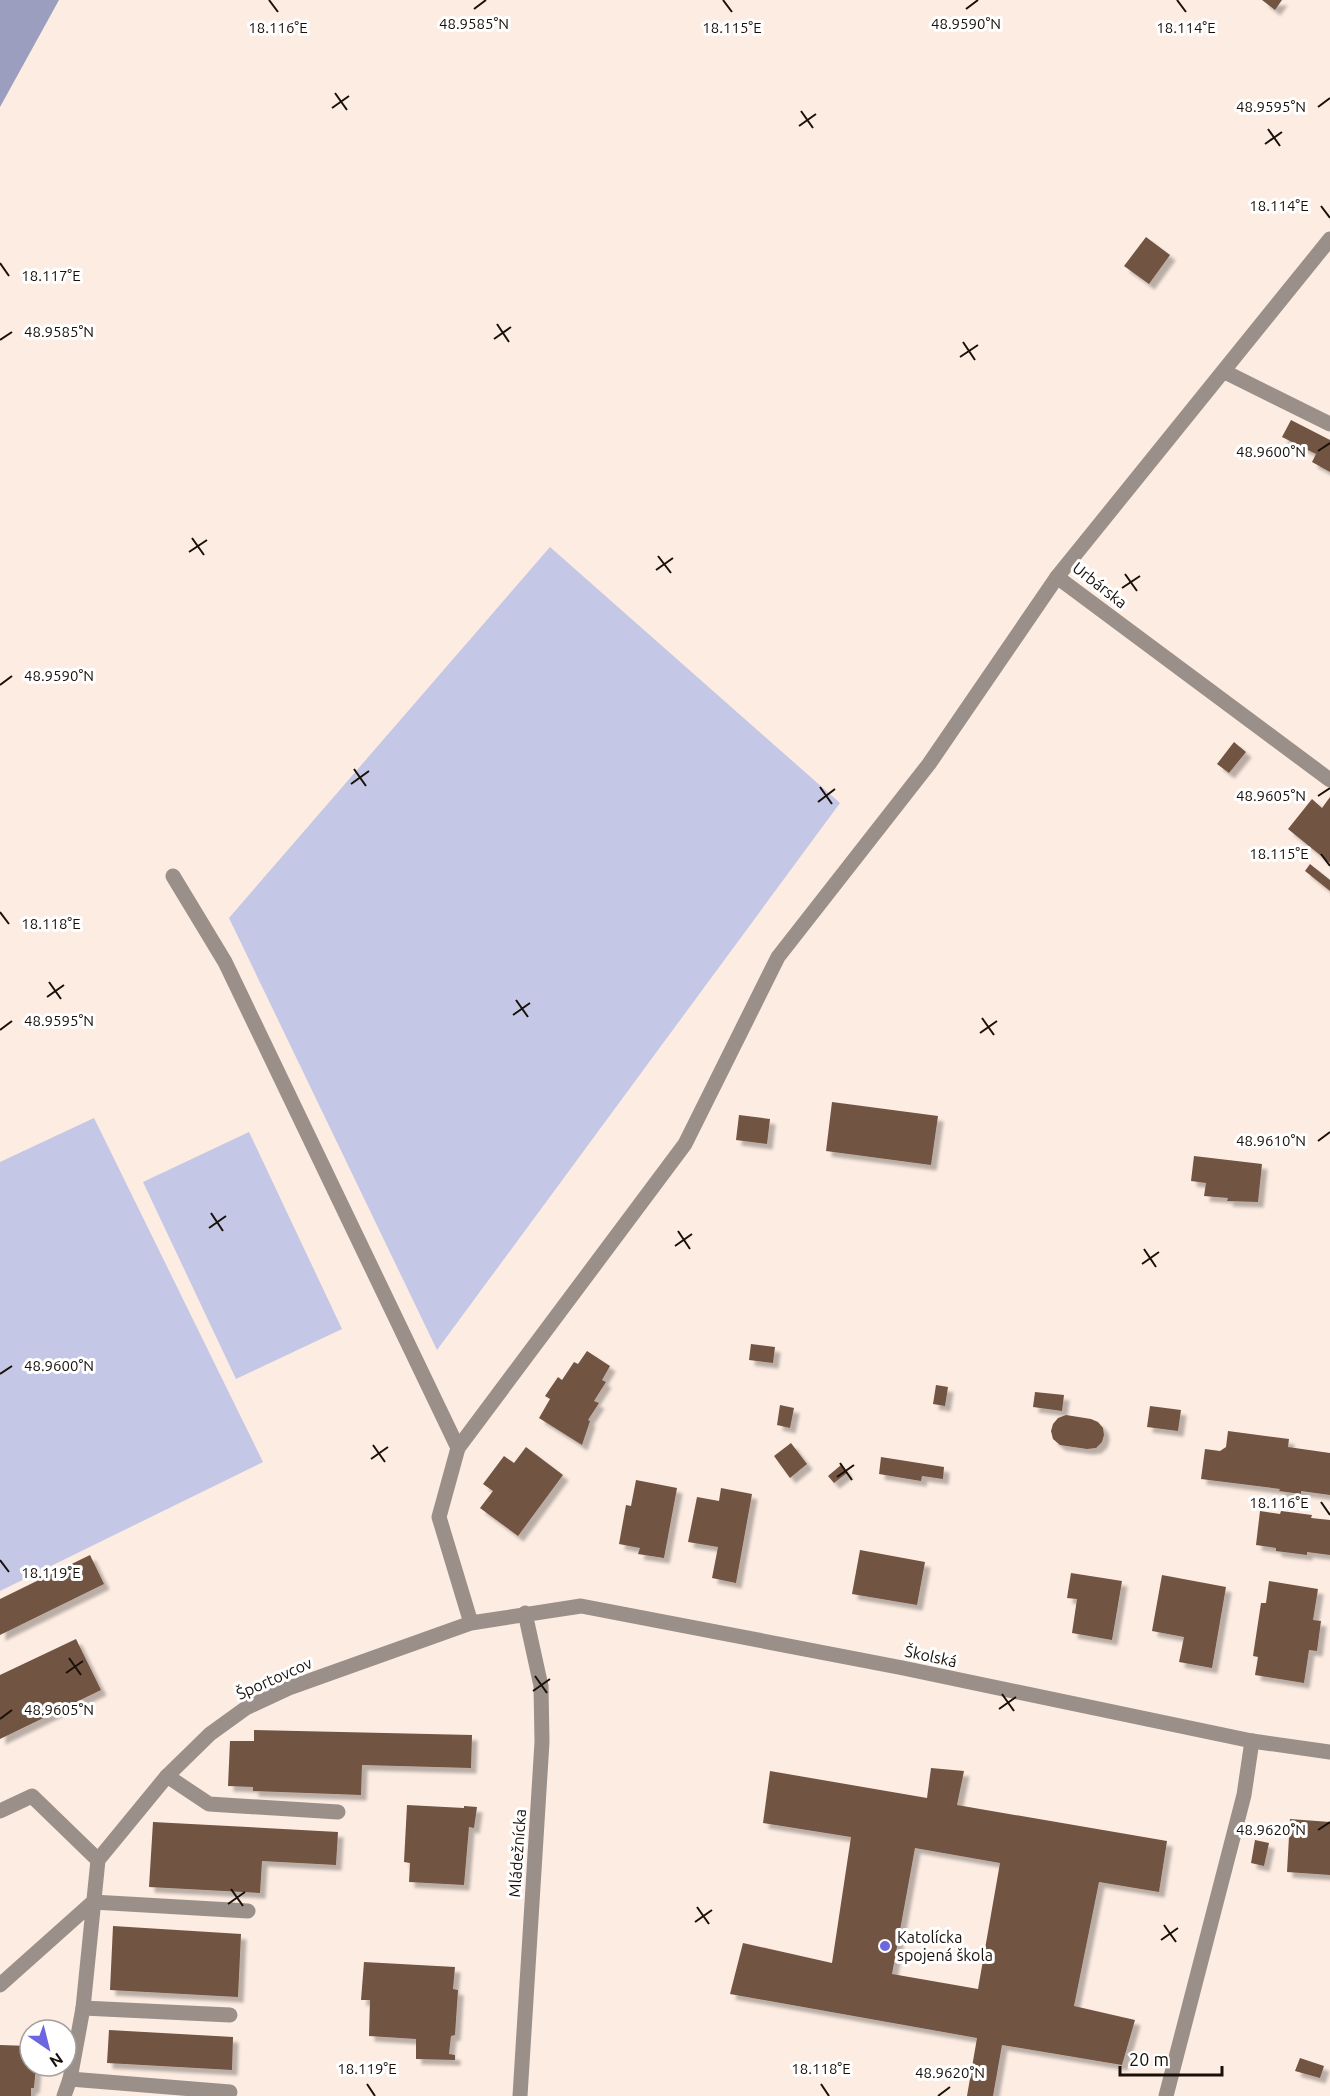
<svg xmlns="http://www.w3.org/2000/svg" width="1330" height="2096" font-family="Ubuntu,sans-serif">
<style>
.green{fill:#c4c7e5}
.water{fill:#9b9ebf}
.building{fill:#715442;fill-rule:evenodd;filter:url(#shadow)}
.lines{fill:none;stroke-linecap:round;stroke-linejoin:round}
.lane{stroke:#9a9089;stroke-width:15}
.street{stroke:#9a9089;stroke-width:15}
.ticks{fill:none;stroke:#19100a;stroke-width:2}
.poi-dot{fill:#6c66e0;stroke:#fff;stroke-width:2}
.labels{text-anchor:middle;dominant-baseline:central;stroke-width:6;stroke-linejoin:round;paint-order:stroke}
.street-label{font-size:16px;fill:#19100a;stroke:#fff}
.poi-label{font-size:16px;fill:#19100a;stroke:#fff;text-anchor:start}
.ticks-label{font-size:15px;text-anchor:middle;fill:#19100a;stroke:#fff;stroke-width:6;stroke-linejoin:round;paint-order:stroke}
</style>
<defs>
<filter id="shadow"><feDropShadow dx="5.5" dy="5.5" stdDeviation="1.5" flood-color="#0004"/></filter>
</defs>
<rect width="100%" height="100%" fill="#fcece2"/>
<path class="green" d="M 550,547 L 840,803 L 437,1350 L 229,918 Z
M 94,1118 L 263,1462 L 0,1591 L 0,1162 Z
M 249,1132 L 342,1329 L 236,1379 L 143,1182 Z"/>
<path class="water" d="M 0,0 L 59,0 L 0,107 Z"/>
<path class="building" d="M 1262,0 L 1282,0 L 1275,10 Z
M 1146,237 L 1170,255 L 1149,284 L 1124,266 Z
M 1291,420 L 1330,440 L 1330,472 L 1312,462 L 1316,454 L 1282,437 Z
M 1234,742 L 1246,752 L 1229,773 L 1217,764 Z
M 1330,797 L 1330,863 L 1288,829 L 1312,799 L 1322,808 Z
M 1310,864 L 1330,880 L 1330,891 L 1305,871 Z
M 832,1102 L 938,1116 L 931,1165 L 826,1151 Z
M 739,1115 L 770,1119 L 767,1144 L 736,1140 Z
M 1194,1156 L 1262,1164 L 1258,1202 L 1227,1201 L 1228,1198 L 1204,1196 L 1206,1183 L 1191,1181 Z
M 751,1344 L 775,1347 L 773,1363 L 749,1360 Z
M 587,1351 L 610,1366 L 602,1380 L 606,1382 L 594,1401 L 599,1403 L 588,1420 L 590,1421 L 582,1445 L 539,1418 L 550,1399 L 545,1396 L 558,1377 L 562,1380 L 574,1362 L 578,1364 Z
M 936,1385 L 948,1387 L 945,1406 L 933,1404 Z
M 1035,1392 L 1064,1395 L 1062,1411 L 1033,1407 Z
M 780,1405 L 794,1408 L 790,1428 L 777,1425 Z
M 1150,1406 L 1181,1410 L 1178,1431 L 1147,1427 Z
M 1066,1415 L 1091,1419 L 1098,1422 L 1103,1428 L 1104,1435 L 1102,1442 L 1096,1448 L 1087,1449 L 1060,1445 L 1053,1439 L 1051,1431 L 1053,1424 L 1058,1418 Z
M 1228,1431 L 1289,1439 L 1288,1447 L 1330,1453 L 1330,1495 L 1301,1491 L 1301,1494 L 1279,1491 L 1280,1489 L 1201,1479 L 1205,1449 L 1220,1451 L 1226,1447 Z
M 791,1443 L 807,1464 L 790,1478 L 774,1456 Z
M 526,1447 L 563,1475 L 518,1536 L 480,1508 L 493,1491 L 483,1484 L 504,1456 L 514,1463 Z
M 881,1457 L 944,1467 L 943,1479 L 922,1476 L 921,1481 L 879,1474 Z
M 841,1465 L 847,1473 L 834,1483 L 828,1476 Z
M 636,1480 L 677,1488 L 664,1558 L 638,1554 L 640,1548 L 619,1544 L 626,1505 L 631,1506 Z
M 721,1488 L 752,1494 L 736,1583 L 712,1578 L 718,1547 L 688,1542 L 697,1497 L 719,1501 Z
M 1260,1511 L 1280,1514 L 1281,1511 L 1312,1515 L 1311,1518 L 1330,1520 L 1330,1555 L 1307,1552 L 1307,1555 L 1276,1551 L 1276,1548 L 1256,1545 Z
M 860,1550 L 925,1562 L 917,1605 L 852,1594 Z
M 90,1555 L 104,1584 L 0,1635 L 0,1599 Z
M 1071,1573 L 1122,1581 L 1112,1640 L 1072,1633 L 1077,1599 L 1067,1598 Z
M 1162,1575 L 1226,1587 L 1212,1668 L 1179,1662 L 1184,1637 L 1152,1631 Z
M 1269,1581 L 1318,1589 L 1313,1620 L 1321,1621 L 1317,1651 L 1309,1650 L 1304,1683 L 1255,1675 L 1258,1657 L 1253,1656 L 1261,1603 L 1266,1603 Z
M 76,1639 L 101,1690 L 0,1739 L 0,1675 Z
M 254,1730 L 472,1735 L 471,1768 L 362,1765 L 361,1795 L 253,1791 L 253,1787 L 228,1786 L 230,1741 L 254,1741 Z
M 931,1768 L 964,1771 L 957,1805 L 1167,1841 L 1159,1892 L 1099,1882 L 1074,2006 L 1135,2020 L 1122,2065 L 1002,2045 L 993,2096 L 967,2096 L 977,2038 L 730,1994 L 743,1943 L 832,1963 L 851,1837 L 763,1823 L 770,1771 L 927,1798 ZM 915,1848 L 1000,1863 L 978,1989 L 892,1974 Z
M 407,1805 L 464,1808 L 464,1806 L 477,1807 L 474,1828 L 469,1827 L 464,1885 L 409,1882 L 410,1863 L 404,1862 Z
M 1290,1819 L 1330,1822 L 1330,1875 L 1287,1872 Z
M 153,1822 L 338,1832 L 336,1865 L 262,1861 L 260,1893 L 149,1887 Z
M 1255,1840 L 1269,1843 L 1264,1866 L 1251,1863 Z
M 113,1926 L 241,1934 L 238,1997 L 110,1990 Z
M 364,1962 L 455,1967 L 453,1989 L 458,1990 L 455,2035 L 451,2036 L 449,2054 L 455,2055 L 455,2060 L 416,2059 L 416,2039 L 369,2036 L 370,2000 L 361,2000 Z
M 109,2030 L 233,2037 L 232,2070 L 107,2063 Z
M 0,2045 L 30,2046 L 29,2065 L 36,2066 L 34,2088 L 31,2088 L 31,2096 L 0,2096 Z
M 1300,2058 L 1324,2066 L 1320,2078 L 1295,2071 Z"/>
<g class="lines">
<path class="lane" d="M 1057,577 L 1330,780
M 173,876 L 225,962 L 458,1448
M 167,1776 L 209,1804 L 338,1812
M 0,1811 L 32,1796 L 98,1860
M 93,1902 L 248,1911
M 83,2008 L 230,2015
M 70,2079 L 230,2092
M 1166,2096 L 1244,1795 L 1252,1741"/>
<path class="street" d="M 1223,371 L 1330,424
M 471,1623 L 439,1517 L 458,1448 L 685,1144 L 778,957 L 929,764 L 1057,577 L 1330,239
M 0,1985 L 93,1902
M 64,2096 L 70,2079 L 83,2008 L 98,1860 L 167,1776 L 210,1734 L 246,1708 L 289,1688 L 471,1623 L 581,1606 L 903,1668 L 1252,1741 L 1330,1752
M 520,2096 L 542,1742 L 541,1686 L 525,1613"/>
</g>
<path class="ticks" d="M 269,0 L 278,12M 723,0 L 732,12M 1177,0 L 1186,12M 474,9 L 486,0M 966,9 L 978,0M 335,93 L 347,110M 1318,107 L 1330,98M 332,108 L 349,96M 801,111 L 813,128M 799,126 L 816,114M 1268,129 L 1280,146M 1265,144 L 1282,132M 1321,206 L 1330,218M 0,263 L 9,276M 497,324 L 509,342M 494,339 L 511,327M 0,340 L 12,332M 963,342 L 975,360M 960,357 L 978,345M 1318,451 L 1330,443M 192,538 L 204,555M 189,552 L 207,540M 658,556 L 671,573M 656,570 L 673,558M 1125,574 L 1137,591M 1122,588 L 1140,576M 0,685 L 12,676M 354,769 L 366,786M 351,784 L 369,771M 820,787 L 832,804M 1318,796 L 1330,788M 818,802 L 835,789M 1321,854 L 1330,866M 0,912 L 9,924M 49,982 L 61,999M 47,997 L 64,985M 516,1000 L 528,1017M 513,1015 L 530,1003M 982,1018 L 994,1035M 0,1030 L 12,1021M 980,1033 L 997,1021M 1318,1141 L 1330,1132M 211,1213 L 223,1231M 209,1228 L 226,1216M 678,1231 L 690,1249M 675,1246 L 692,1234M 1144,1249 L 1156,1267M 1142,1264 L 1159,1252M 0,1374 L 12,1366M 373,1445 L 385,1462M 371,1459 L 388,1447M 840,1463 L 852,1480M 837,1477 L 854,1465M 1321,1502 L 1330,1515M 0,1560 L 9,1572M 69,1658 L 81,1675M 66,1673 L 83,1661M 535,1676 L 547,1693M 533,1691 L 550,1679M 1002,1694 L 1014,1711M 999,1709 L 1016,1697M 0,1719 L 12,1710M 1318,1830 L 1330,1822M 231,1889 L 243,1906M 228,1904 L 245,1892M 697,1907 L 709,1924M 695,1922 L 712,1910M 1164,1925 L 1176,1942M 1161,1940 L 1178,1928M 367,2084 L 375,2096M 821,2084 L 829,2096M 938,2096 L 950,2087"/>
<circle class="poi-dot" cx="885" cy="1946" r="6"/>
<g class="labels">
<g class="street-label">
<text transform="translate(1100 585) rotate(38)">Urbárska</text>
<text transform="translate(931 1656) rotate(12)">Školská</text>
<text transform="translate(274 1678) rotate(-24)">Športovcov</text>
<text transform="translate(517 1853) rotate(-86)">Mládežnícka</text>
</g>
<g class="poi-label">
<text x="897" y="1937">Katolícka<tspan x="897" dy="18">spojená škola</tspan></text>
</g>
</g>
<g class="ticks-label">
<text x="474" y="29">48.9585°N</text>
<text x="966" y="29">48.9590°N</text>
<text x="278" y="33">18.116°E</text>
<text x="732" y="33">18.115°E</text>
<text x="1186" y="33">18.114°E</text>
<text x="1271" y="112">48.9595°N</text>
<text x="1279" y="211">18.114°E</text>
<text x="51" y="281">18.117°E</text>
<text x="59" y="337">48.9585°N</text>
<text x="1271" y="457">48.9600°N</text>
<text x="59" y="681">48.9590°N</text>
<text x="1271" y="801">48.9605°N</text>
<text x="1279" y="859">18.115°E</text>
<text x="51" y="929">18.118°E</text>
<text x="59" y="1026">48.9595°N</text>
<text x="1271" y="1146">48.9610°N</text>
<text x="59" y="1371">48.9600°N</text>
<text x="1279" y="1508">18.116°E</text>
<text x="51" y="1578">18.119°E</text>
<text x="59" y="1715">48.9605°N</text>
<text x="1271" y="1835">48.9620°N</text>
<text x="367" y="2074">18.119°E</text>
<text x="821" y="2074">18.118°E</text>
<text x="950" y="2078">48.9620°N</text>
</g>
<g transform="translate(48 2048) rotate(145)"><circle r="28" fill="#ffffff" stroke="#a39f9d" stroke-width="1.5"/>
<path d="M0-4.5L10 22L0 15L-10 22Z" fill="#6c66e0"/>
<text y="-9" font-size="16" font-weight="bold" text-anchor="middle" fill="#19100a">N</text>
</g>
<path d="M1120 2066v9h102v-9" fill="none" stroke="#19100a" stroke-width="3"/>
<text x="1129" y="2066" font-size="18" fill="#19100a" stroke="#ffffff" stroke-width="4.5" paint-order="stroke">20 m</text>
</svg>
